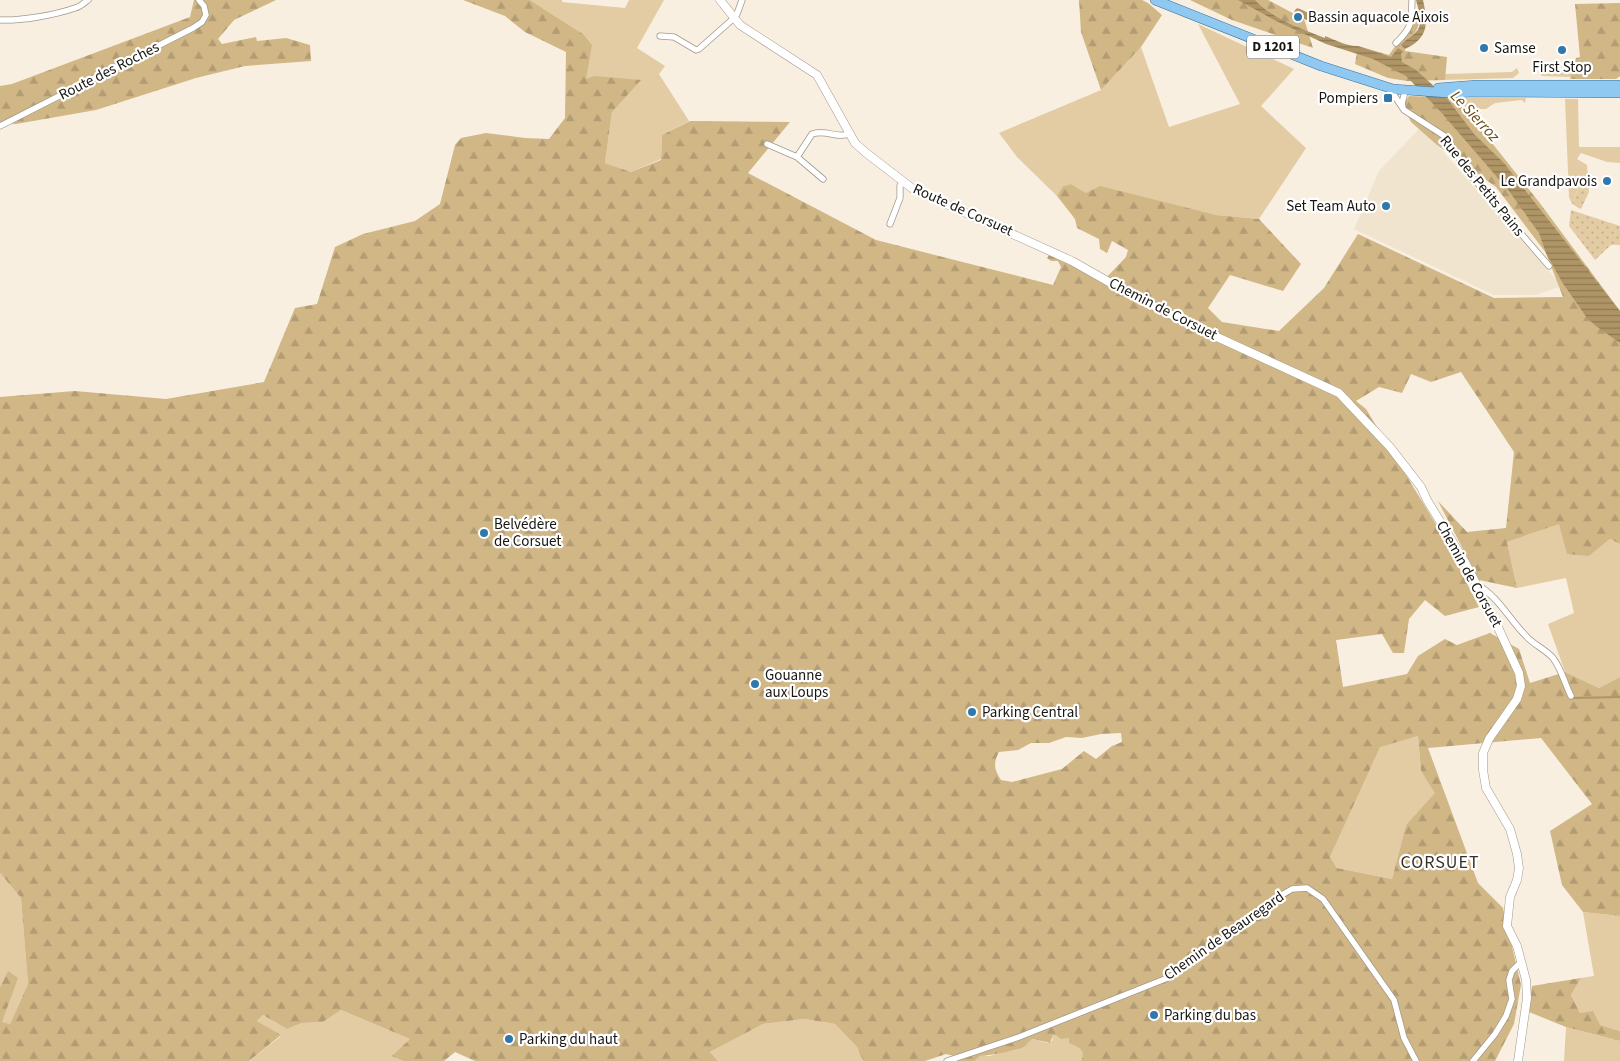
<svg xmlns="http://www.w3.org/2000/svg" width="1620" height="1061" font-family="'Source Sans 3',sans-serif">
<style>
.built{fill:#f0e4cf}
.grass{fill:#e3cca3}
.forest{fill:url(#forest-firs);fill-rule:evenodd}
.park{fill:url(#park-dots)}
.water{fill:url(#water-rules)}
.lines{fill:none;stroke-linecap:round;stroke-linejoin:round}
.stream{stroke:#af9566;stroke-width:2}
.canal{stroke:#af9566;stroke-width:7}
.street-casing{stroke:#a19a8c;stroke-width:7}
.secondary-casing{stroke:#a19a8c;stroke-width:9}
.primary-casing{stroke:#36729d;stroke-width:10}
.street{stroke:#fff;stroke-width:5.5}
.secondary{stroke:#fff;stroke-width:8}
.primary{stroke:#8fc8f1;stroke-width:9}
.poi-dot{fill:#3078ac;stroke:#fff;stroke-width:2}
.labels{text-anchor:middle;dominant-baseline:central;stroke-width:4.5;stroke-linejoin:round;paint-order:stroke}
.shield{fill:#fff;stroke:#5e5c58;stroke-width:1}
.shield-label{font-size:14px;font-weight:bold;fill:#191611}
.poi-label{font-size:15px;fill:#191611;stroke:#fff;text-anchor:start}
.street-label{font-size:15px;fill:#191611;stroke:#fff}
.water-label{font-size:16px;font-style:italic;fill:#674c12;stroke:#fff}
.quarter-label{font-size:18px;letter-spacing:1px;fill:#373025;stroke:#fff}
</style>
<defs>
<pattern id="forest-firs" width="22" height="20" patternUnits="userSpaceOnUse" patternTransform="scale(1.25)"><rect width="22" height="20" fill="#d1b686"/><path d="M5 1l3.5 6h-7zM16 11l3.5 6h-7z" fill="#b39c73"/></pattern>
<pattern id="park-dots" width="8" height="8" patternUnits="userSpaceOnUse" patternTransform="scale(1.25)"><rect width="8" height="8" fill="#e3cca3"/><path d="M2 2h.1M6 6h.1" fill="none" stroke="#c2ae8b" stroke-width="1.8" stroke-linecap="round"/></pattern>
<pattern id="water-rules" width="6" height="5" patternUnits="userSpaceOnUse" patternTransform="scale(1.25)"><rect width="6" height="5" fill="#af9566"/><path d="M0 2.5h6" fill="none" stroke="#8e7953"/></pattern>
</defs>
<rect width="100%" height="100%" fill="#f8efe1"/>
<path class="built" d="M 1421,127 L 1562,286 L 1536,295 L 1494,295 L 1354,229 L 1379,171 Z"/>
<path class="grass" d="M 530,0 L 562,0 L 562,2 L 625,8 L 629,0 L 664,0 L 637,48 L 665,66 L 659,74 L 689,121 L 662,135 L 661,159 L 631,172 L 605,163 L 612,112 L 586,79 L 583,34 Z
M 1198,24 L 1294,69 L 1261,106 L 1306,148 L 1259,219 L 1216,215 L 1086,193 L 1071,184 L 1063,186 L 1057,196 L 1017,157 L 999,133 L 1101,90 L 1141,47 L 1169,127 L 1240,104 Z
M 1517,68 L 1519,73 L 1513,78 L 1445,80 L 1445,74 L 1512,72 Z
M 1541,70 L 1545,72 L 1572,71 L 1571,77 L 1542,76 L 1538,72 Z
M 1456,98 L 1526,98 L 1525,103 L 1522,100 L 1495,103 L 1486,109 L 1478,109 L 1469,114 Z
M 1565,99 L 1578,99 L 1579,147 L 1620,147 L 1620,163 L 1607,162 L 1581,153 L 1577,159 L 1587,165 L 1589,192 L 1578,188 L 1572,204 L 1569,197 Z
M 1560,523 L 1589,556 L 1610,539 L 1620,544 L 1620,677 L 1599,688 L 1565,672 L 1548,624 L 1574,613 L 1566,578 L 1517,588 L 1507,542 Z
M 1418,736 L 1421,771 L 1436,793 L 1406,825 L 1392,879 L 1337,868 L 1330,857 L 1380,746 Z
M 0,873 L 21,898 L 28,984 L 10,1024 L 2,1023 L 8,972 L 0,987 Z
M 1583,912 L 1620,916 L 1620,1031 L 1599,1025 L 1580,1013 L 1571,995 L 1581,978 L 1594,976 Z
M 341,1010 L 410,1039 L 393,1056 L 403,1061 L 249,1061 L 281,1036 L 257,1021 L 263,1015 L 287,1029 L 302,1023 L 323,1022 Z
M 804,1019 L 835,1024 L 857,1047 L 863,1061 L 718,1061 L 710,1052 L 763,1024 Z
M 1566,1027 L 1620,1041 L 1620,1061 L 1564,1061 Z
M 1056,1034 L 1069,1038 L 1071,1044 C 1081,1046 1085,1052 1081,1061 L 975,1061 L 980,1056 L 990,1056 L 1004,1051 L 1013,1051 L 1024,1047 L 1030,1040 L 1033,1039 L 1047,1043 L 1052,1041 L 1053,1035 Z"/>
<path class="forest" d="M 194,0 L 276,0 L 234,20 L 218,39 L 222,44 L 256,37 L 257,41 L 286,38 L 310,45 L 311,61 L 245,66 L 196,78 L 96,110 L 16,124 L 0,123 L 0,86 L 12,84 L 190,17 Z
M 463,0 L 530,0 L 583,34 L 592,45 L 586,79 L 594,76 L 641,80 L 612,112 L 605,163 L 631,172 L 661,160 L 662,135 L 690,121 L 790,122 L 748,173 L 876,240 L 1053,285 L 1061,267 L 1058,261 L 1051,261 L 1047,258 L 1051,252 C 1072,252 1088,269 1103,281 L 1126,257 L 1128,250 L 1112,241 L 1107,253 L 1100,249 L 1099,239 L 1077,228 L 1075,219 L 1057,196 L 1063,186 L 1071,184 L 1086,193 L 1100,186 L 1216,215 L 1259,219 L 1301,264 L 1283,291 L 1230,275 L 1208,308 L 1222,322 L 1279,331 L 1324,288 L 1358,234 L 1494,298 L 1563,297 L 1546,253 L 1496,187 L 1437,145 L 1411,122 L 1403,105 L 1409,96 L 1456,98 L 1539,202 L 1620,311 L 1620,544 L 1610,539 L 1589,556 L 1567,554 L 1559,524 L 1507,542 L 1517,588 L 1479,580 L 1438,501 L 1467,532 L 1506,528 L 1514,452 L 1461,372 L 1431,382 L 1411,374 L 1402,393 L 1379,387 L 1356,401 L 1366,409 L 1443,536 L 1479,607 L 1445,616 L 1425,600 L 1409,619 L 1404,653 L 1393,653 L 1382,634 L 1336,640 L 1343,687 L 1407,674 L 1418,656 L 1445,639 L 1457,645 L 1490,633 L 1519,649 L 1530,683 L 1565,672 L 1599,688 L 1620,677 L 1620,916 L 1583,912 L 1562,885 L 1550,831 L 1592,804 L 1541,738 L 1428,748 L 1478,883 L 1503,908 L 1521,985 L 1514,1024 L 1495,1061 L 1081,1061 C 1086,1049 1078,1047 1069,1043 L 1069,1038 L 1061,1039 L 1056,1035 L 1053,1035 L 1050,1043 L 1033,1039 C 1028,1041 1028,1044 1024,1047 C 1020,1050 986,1056 980,1056 L 975,1061 L 958,1061 L 954,1056 L 946,1054 L 925,1061 L 863,1061 L 857,1047 L 835,1024 L 804,1019 L 763,1024 L 710,1052 L 718,1061 L 475,1061 L 455,1052 L 444,1061 L 403,1061 L 392,1056 L 410,1039 L 341,1010 L 323,1022 L 302,1023 L 287,1029 L 263,1015 L 257,1021 L 281,1035 L 249,1061 L 0,1061 L 0,987 L 8,971 L 18,978 L 2,1022 L 10,1024 L 28,984 L 21,898 L 0,873 L 0,397 L 75,391 L 166,399 L 264,382 L 295,308 L 317,304 L 335,247 L 363,234 L 415,221 L 440,204 L 455,145 L 461,138 L 486,133 L 525,138 L 549,139 L 565,118 L 566,52 L 525,32 L 505,16 ZM 1101,734 L 1121,733 L 1122,742 L 1112,746 L 1096,759 L 1084,751 L 1062,769 L 1012,782 L 1001,780 C 994,770 993,763 999,752 L 1018,750 L 1031,743 L 1049,743 L 1066,737 L 1082,738 ZM 1418,736 L 1421,771 L 1435,793 L 1406,825 L 1392,879 L 1337,868 L 1330,857 L 1380,747 Z
M 1079,0 L 1142,0 L 1148,3 L 1162,15 L 1141,47 L 1101,90 L 1081,32 Z
M 1190,0 L 1268,0 L 1304,19 L 1313,48 L 1232,20 Z
M 1620,3 L 1620,76 L 1616,79 L 1570,79 L 1576,58 L 1580,57 L 1575,4 Z
M 1419,17 C 1420,39 1404,32 1405,51 L 1447,57 L 1445,80 L 1407,81 L 1388,78 L 1355,64 L 1358,46 L 1389,55 C 1398,41 1410,30 1419,17 Z
M 1581,978 L 1571,995 L 1580,1013 L 1593,1011 L 1600,1025 L 1620,1031 L 1620,1041 L 1566,1027 L 1529,1012 L 1532,986 Z"/>
<path class="park" d="M 1578,188 L 1589,192 L 1581,209 L 1572,204 Z
M 1571,210 L 1620,226 L 1620,245 L 1611,245 L 1595,260 L 1569,226 Z"/>
<path class="water" d="M 1238,0 L 1255,0 C 1272,19 1302,29 1325,38 L 1325,36 C 1335,40 1349,47 1358,46 L 1391,57 L 1398,48 L 1403,51 L 1401,54 L 1402,62 L 1416,70 L 1446,97 L 1474,134 L 1503,162 L 1620,311 L 1620,343 L 1596,326 L 1587,318 L 1562,282 L 1546,253 L 1539,233 L 1509,191 L 1440,111 L 1406,76 L 1373,59 L 1326,44 L 1276,21 Z
M 1416,0 L 1423,0 C 1428,23 1429,38 1405,49 L 1401,45 C 1406,39 1411,37 1416,32 C 1424,25 1418,8 1416,0 Z"/>
<g class="lines">
<path class="stream" d="M 1573,698 L 1620,697"/>
<path class="canal" d="M 1298,12 L 1315,20"/>
<g class="street-casing">
<path id="street" d="M 737,14 L 742,0
M 0,20 C 21,21 55,15 75,8 C 80,7 84,3 88,0
M 660,36 L 674,37 L 696,50 L 699,49 L 734,18
M 1396,43 C 1413,26 1411,23 1412,0
M 1393,89 L 1394,95 L 1404,110 L 1446,137 L 1466,170 L 1549,266
M 1403,108 L 1402,103 L 1405,92
M 0,126 L 193,28 L 202,22 L 206,15 L 204,6 L 199,0
M 767,144 L 797,157 L 823,179
M 797,157 L 812,134 C 827,129 836,139 849,134
M 890,224 L 900,198 L 900,186 L 902,182
M 1476,584 C 1498,596 1509,619 1526,636 C 1534,645 1545,649 1553,658 C 1561,668 1565,684 1571,696
M 947,1061 L 1019,1037 L 1170,977 L 1229,935 L 1275,899 L 1292,889 L 1307,888 L 1323,899 L 1394,1000 L 1404,1038 L 1416,1061
M 1473,1061 L 1495,1034 L 1506,1016 L 1512,999 L 1509,980 L 1512,971 L 1521,962"/>
</g>
<g class="secondary-casing">
<path id="secondary" d="M 720,0 L 740,25 L 817,75 L 855,143 L 865,152 L 913,189 L 1072,261 L 1130,294 L 1193,326 L 1339,393 L 1390,447 L 1421,487 L 1427,500 L 1465,562 L 1496,623 L 1519,673 L 1521,686 L 1517,699 L 1489,739 L 1483,753 L 1483,770 L 1486,788 L 1510,829 L 1517,854 L 1519,868 L 1517,880 L 1510,897 L 1507,926 L 1517,946 L 1526,980 L 1527,998 L 1518,1061"/>
</g>
<g class="primary-casing">
<path id="primary" d="M 1155,0 L 1321,66 L 1393,89 L 1449,93 L 1476,92 L 1620,93
M 1438,88 L 1477,85 L 1620,85"/>
</g>
<use href="#street" class="street"/>
<use href="#secondary" class="secondary"/>
<use href="#primary" class="primary"/>
</g>
<g class="poi-dot">
<circle cx="1298" cy="17" r="5"/>
<circle cx="1484" cy="48" r="5"/>
<circle cx="1562" cy="50" r="5"/>
<rect x="1383" y="93" width="10" height="10" rx="2.5"/>
<circle cx="1607" cy="181" r="5"/>
<circle cx="1386" cy="206" r="5"/>
<circle cx="484" cy="533" r="5"/>
<circle cx="755" cy="684" r="5"/>
<circle cx="972" cy="712" r="5"/>
<circle cx="1154" cy="1015" r="5"/>
<circle cx="509" cy="1039" r="5"/>
</g>
<g class="labels">
<rect class="shield" x="1247" y="35.5" width="52" height="23" rx="4"/>
<g class="shield-label">
<text x="1273" y="47">D 1201</text>
</g>
<g class="poi-label">
<text x="1308" y="17">Bassin aquacole Aixois</text>
<text x="1494" y="48">Samse</text>
<text x="1562" y="67" text-anchor="middle">First Stop</text>
<text x="1378" y="98" text-anchor="end">Pompiers</text>
<text x="1597" y="181" text-anchor="end">Le Grandpavois</text>
<text x="1376" y="206" text-anchor="end">Set Team Auto</text>
<text x="494" y="524">Belvédère<tspan x="494" dy="17">de Corsuet</tspan></text>
<text x="765" y="675">Gouanne<tspan x="765" dy="17">aux Loups</tspan></text>
<text x="982" y="712">Parking Central</text>
<text x="1164" y="1015">Parking du bas</text>
<text x="519" y="1039">Parking du haut</text>
</g>
<g class="street-label">
<text transform="translate(109 71) rotate(-27)">Route des Roches</text>
<text transform="translate(1482 186) rotate(51)">Rue des Petits Pains</text>
<text transform="translate(963 210) rotate(24)">Route de Corsuet</text>
<text transform="translate(1163 309) rotate(27)">Chemin de Corsuet</text>
<text transform="translate(1469 574) rotate(61)">Chemin de Corsuet</text>
<text transform="translate(1224 936) rotate(-35)">Chemin de Beauregard</text>
</g>
<g class="water-label">
<text transform="translate(1475 116) rotate(47)">Le Sierroz</text>
</g>
<g class="quarter-label">
<text x="1440" y="862">CORSUET</text>
</g>
</g>
</svg>
